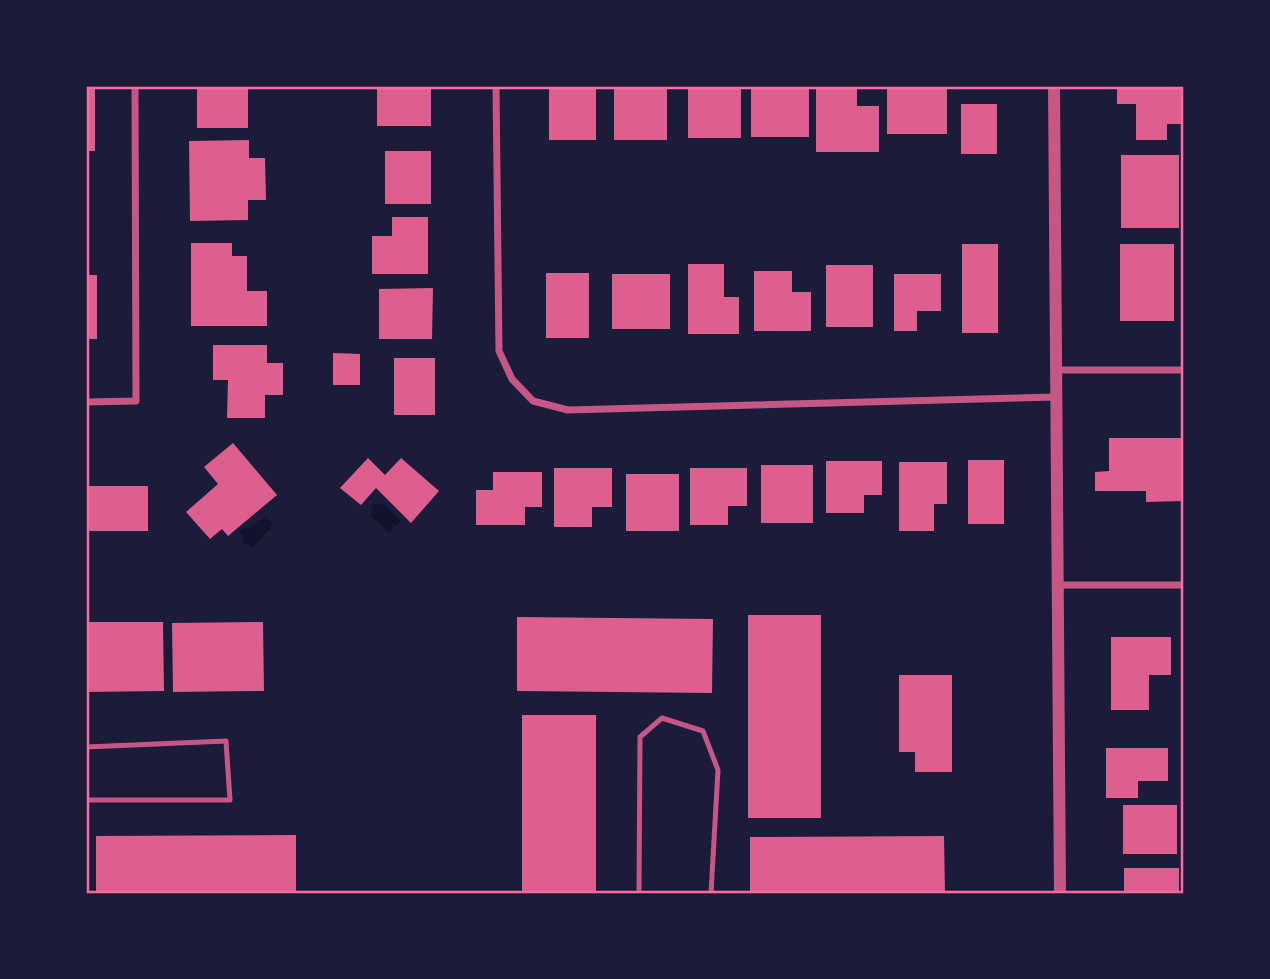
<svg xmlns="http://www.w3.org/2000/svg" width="1270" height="979" font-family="'PT Sans Narrow',sans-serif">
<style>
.water{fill:#12122b}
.building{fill:#dd5f8e}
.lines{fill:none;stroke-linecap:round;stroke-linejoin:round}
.service{stroke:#c65784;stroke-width:5}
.minor{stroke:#c65784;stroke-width:7}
.tertiary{stroke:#c65784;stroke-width:12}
.neatline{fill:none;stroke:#ff6b9d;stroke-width:2.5}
</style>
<rect width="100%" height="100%" fill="#1b1b3a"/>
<path class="water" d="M 381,503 L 401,520 L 389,533 L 370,515 L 373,511 L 371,505 Z
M 265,516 L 273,525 L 253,547 L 242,542 L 243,536 L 239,532 L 246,527 L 249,528 Z"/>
<path class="building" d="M 86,86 L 95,86 L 95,151 L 86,151 Z
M 197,86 L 248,86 L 248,128 L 197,128 Z
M 377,86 L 431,86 L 431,126 L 377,126 Z
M 549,86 L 596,86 L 596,140 L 549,140 Z
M 688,86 L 741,86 L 741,138 L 688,138 Z
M 751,86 L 809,86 L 809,137 L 751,137 Z
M 1117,86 L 1184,86 L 1184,124 L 1167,124 L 1167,140 L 1136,140 L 1136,104 L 1117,104 Z
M 614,87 L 667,87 L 667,140 L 614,140 Z
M 816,87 L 857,87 L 857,106 L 879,106 L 879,152 L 816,152 Z
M 887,88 L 947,88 L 947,134 L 887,134 Z
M 961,104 L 997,104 L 997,154 L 961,154 Z
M 249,140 L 249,158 L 265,158 L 266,200 L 248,200 L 248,220 L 190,221 L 189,141 Z
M 385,151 L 431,151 L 431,204 L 385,204 Z
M 1121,155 L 1179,155 L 1179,228 L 1121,228 Z
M 392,217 L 428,217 L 428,274 L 372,274 L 372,236 L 392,236 Z
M 191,243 L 232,243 L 232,256 L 247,256 L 247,291 L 267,291 L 267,326 L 191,326 Z
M 962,244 L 998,244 L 998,333 L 962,333 Z
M 1120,244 L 1174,244 L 1174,321 L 1120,321 Z
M 688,264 L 724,264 L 724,297 L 739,297 L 739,334 L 688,334 Z
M 826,265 L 873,265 L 873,327 L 826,327 Z
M 754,271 L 792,271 L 792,292 L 811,292 L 811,331 L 754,331 Z
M 546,273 L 589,273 L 589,338 L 546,338 Z
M 612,274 L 670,274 L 670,329 L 612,329 Z
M 894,274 L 941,274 L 941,311 L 917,311 L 917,331 L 894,331 Z
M 86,275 L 97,275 L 97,339 L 86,339 Z
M 433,288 L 432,339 L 379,339 L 379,289 Z
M 213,345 L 267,345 L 267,363 L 283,363 L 283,395 L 265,395 L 265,418 L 227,418 L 228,380 L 213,380 Z
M 333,353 L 360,354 L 360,385 L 333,385 Z
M 394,358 L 435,358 L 435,415 L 394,415 Z
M 1109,438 L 1184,438 L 1184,501 L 1146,502 L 1146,491 L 1095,491 L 1095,472 L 1109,471 Z
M 233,443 L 277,495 L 228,536 L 222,529 L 210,539 L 186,512 L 218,484 L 204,467 Z
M 368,458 L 385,475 L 401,458 L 439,491 L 411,523 L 376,488 L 361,505 L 340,488 Z
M 968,460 L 1004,460 L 1004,524 L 968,524 Z
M 826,461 L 882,461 L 882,495 L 864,495 L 864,513 L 826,513 Z
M 899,462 L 947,462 L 947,504 L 934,504 L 934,531 L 899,531 Z
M 761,465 L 813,465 L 813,523 L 761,523 Z
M 554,468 L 612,468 L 612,507 L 592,507 L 592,527 L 554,527 Z
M 690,468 L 747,468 L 747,506 L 728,506 L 728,525 L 690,525 Z
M 493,472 L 542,472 L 542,507 L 525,507 L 525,525 L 476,525 L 476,490 L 493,490 Z
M 626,474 L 679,474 L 679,531 L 626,531 Z
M 86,486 L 148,486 L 148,531 L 86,531 Z
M 748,615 L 821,615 L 821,818 L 748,818 Z
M 517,617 L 713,619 L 712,693 L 517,691 Z
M 86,622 L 163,622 L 164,691 L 86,692 Z
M 263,622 L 264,691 L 173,692 L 172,623 Z
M 1111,637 L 1171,637 L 1171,675 L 1149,675 L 1149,710 L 1111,710 Z
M 899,675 L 952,675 L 952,772 L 915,772 L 915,752 L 899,752 Z
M 522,715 L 596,715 L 596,893 L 522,893 Z
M 1106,748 L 1168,748 L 1168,781 L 1138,781 L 1138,798 L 1106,798 Z
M 1123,805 L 1177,805 L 1177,854 L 1123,854 Z
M 296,835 L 296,893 L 96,893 L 96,836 Z
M 944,836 L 945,893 L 750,893 L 750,837 Z
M 1124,868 L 1179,868 L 1179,893 L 1124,893 Z"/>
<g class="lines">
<path class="service" d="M 86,747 L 226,741 L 230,800 L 86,800
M 639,893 L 640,737 L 662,718 L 703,731 L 718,770 L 711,893"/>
<path class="minor" d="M 496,86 L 499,351 L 512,379 L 533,401 L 568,410 L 1056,397
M 1056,370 L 1184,370
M 86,402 L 136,401 L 135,86
M 1058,585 L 1184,585"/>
<path class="tertiary" d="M 1054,86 L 1060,893"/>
</g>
<rect width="1270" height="979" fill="none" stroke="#1b1b3a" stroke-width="175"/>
<rect x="88" y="88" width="1094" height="804" class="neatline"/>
</svg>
